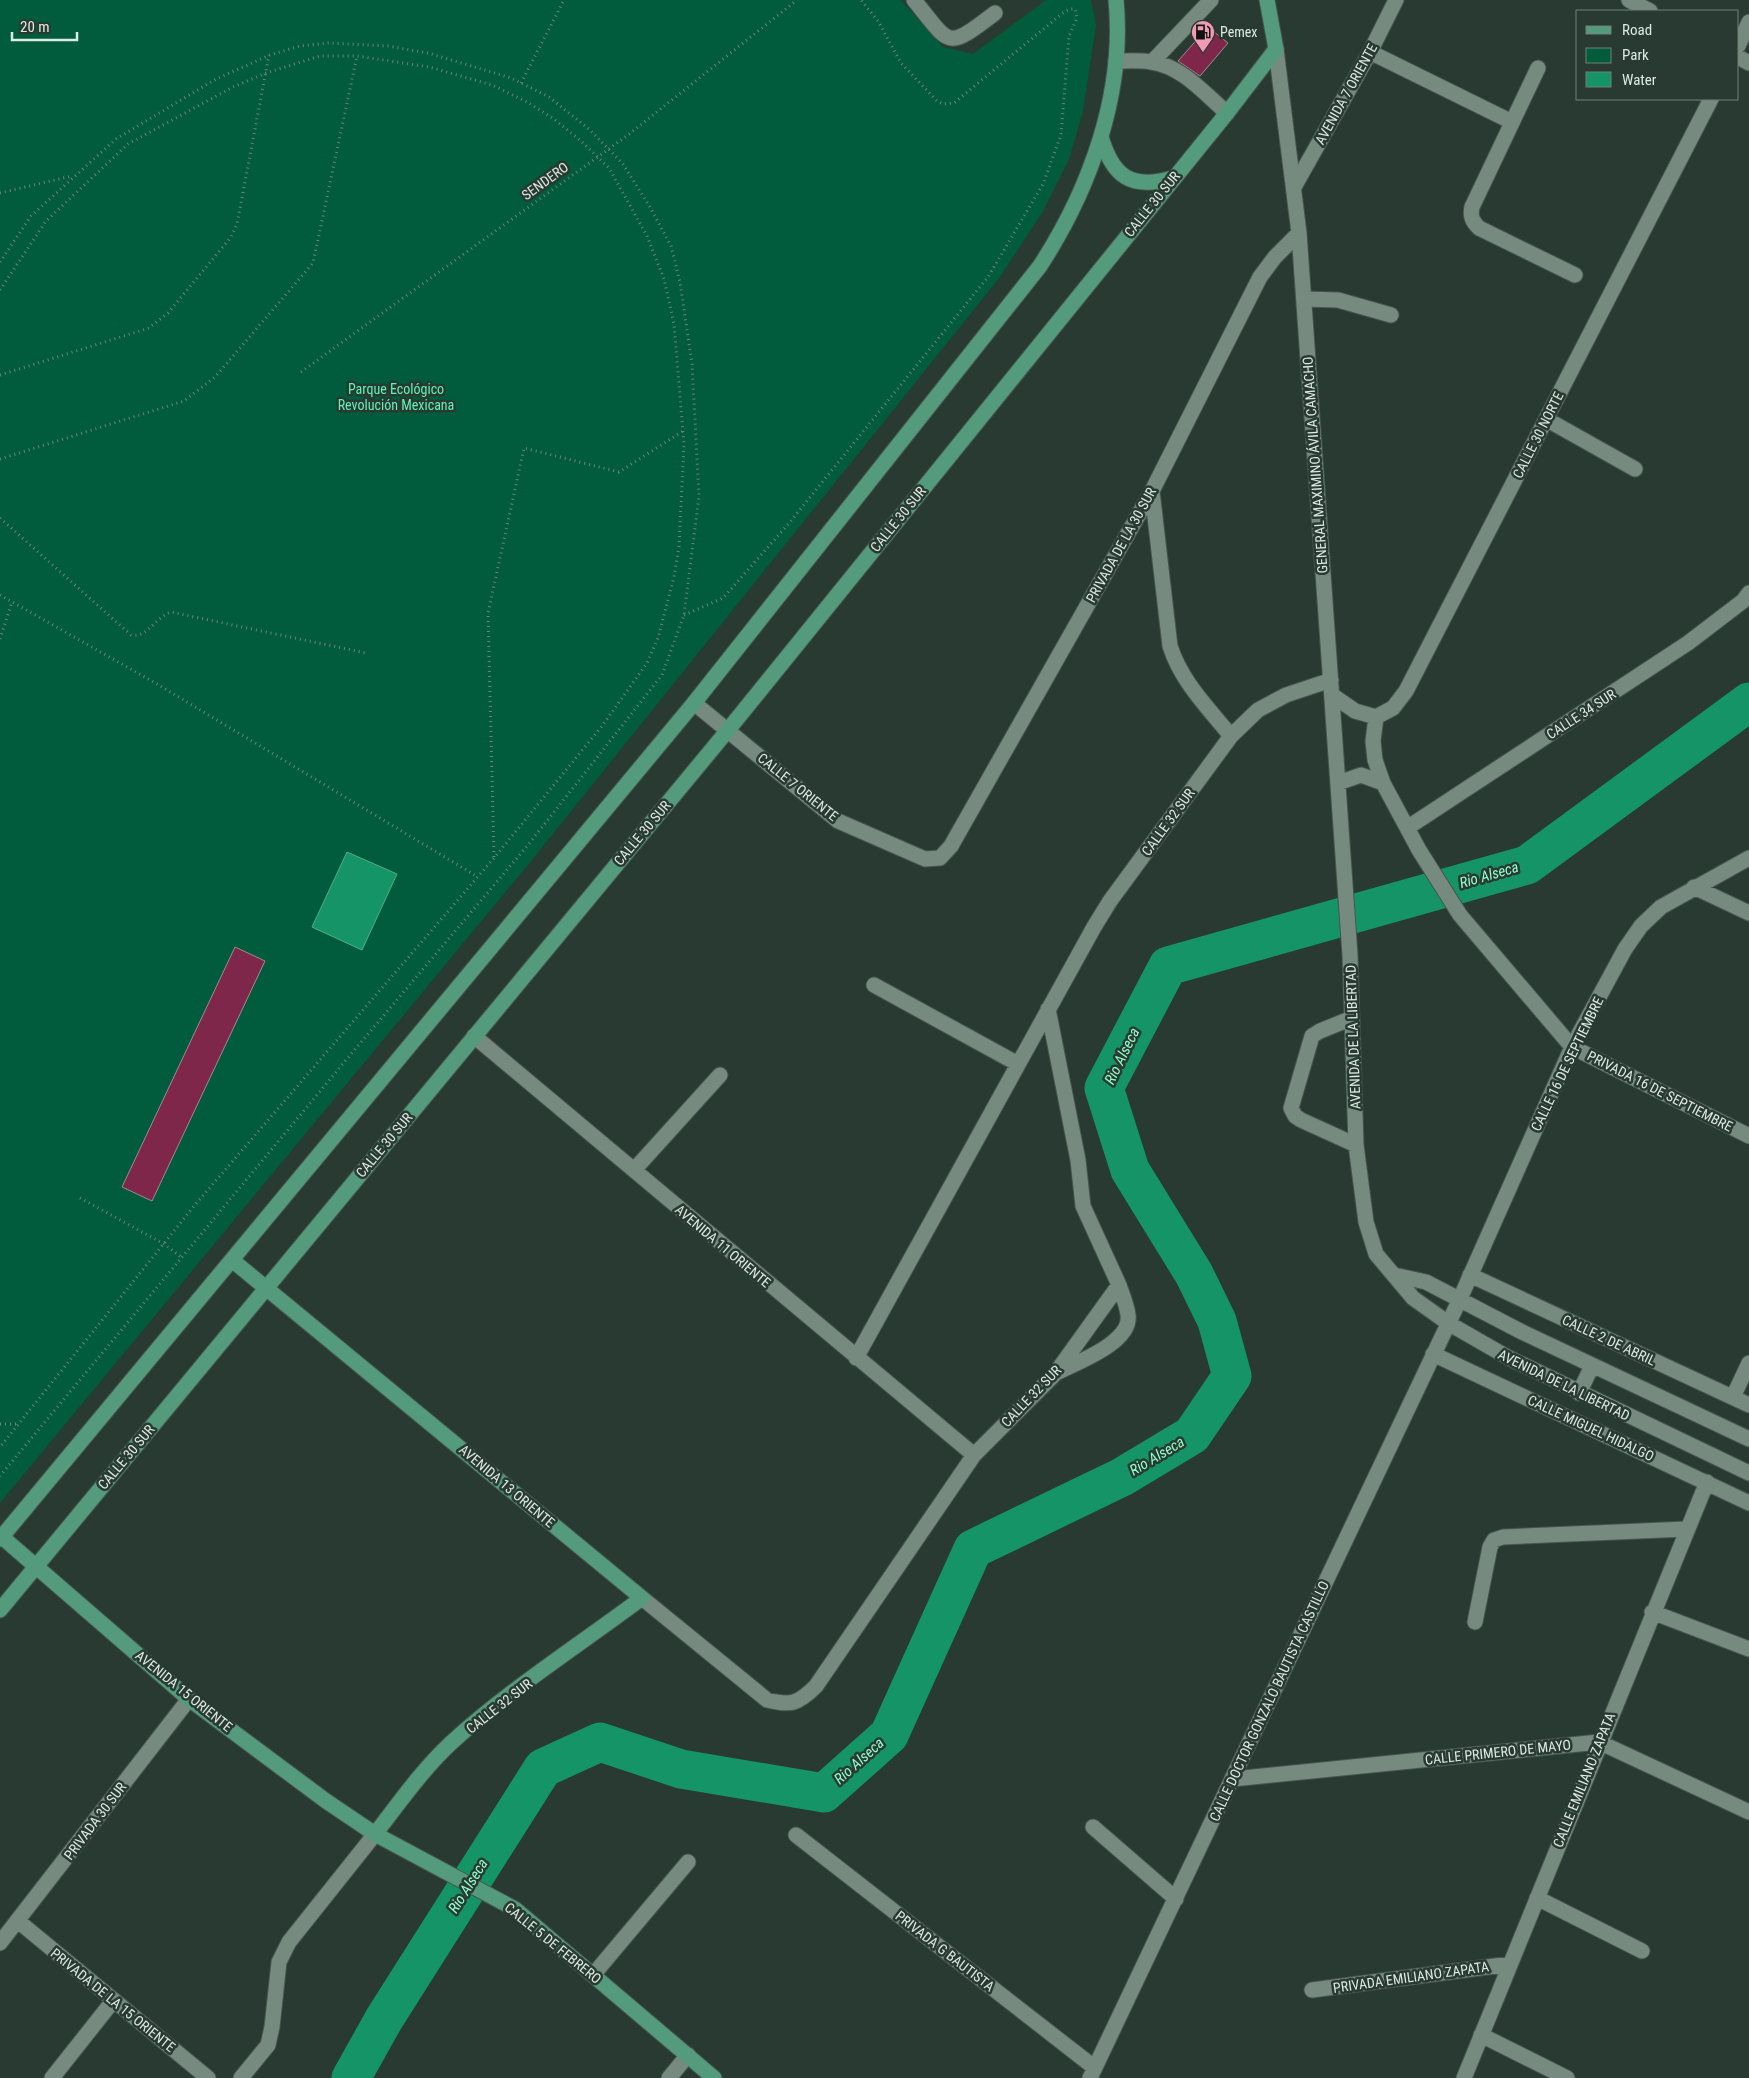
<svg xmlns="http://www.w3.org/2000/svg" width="1749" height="2078" font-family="'Roboto Condensed',sans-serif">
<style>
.green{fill:#015c3e}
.water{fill:#149467;stroke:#51ae8c}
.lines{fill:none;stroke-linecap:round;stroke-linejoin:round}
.river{stroke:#149467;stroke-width:39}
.building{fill:#7e274b;stroke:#a08a90}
.minor-casing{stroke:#46554e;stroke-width:17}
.major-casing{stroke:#46554e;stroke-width:17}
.path{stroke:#728179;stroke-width:3;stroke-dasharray:1 4;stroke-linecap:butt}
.minor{stroke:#768a80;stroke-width:15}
.major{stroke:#539b7c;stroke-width:15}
.labels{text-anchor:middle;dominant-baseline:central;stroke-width:5;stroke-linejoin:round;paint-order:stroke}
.poi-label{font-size:14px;fill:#dee9e3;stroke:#283a31;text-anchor:start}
.street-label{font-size:14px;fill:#dee9e3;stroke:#283a31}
.park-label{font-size:14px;fill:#60f3b6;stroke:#283a31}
.water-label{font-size:15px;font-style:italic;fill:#92fecc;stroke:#283a31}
</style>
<rect width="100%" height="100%" fill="#283a31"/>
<path class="green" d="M 0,0 L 901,0 L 943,47 L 973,54 L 1046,0 L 1091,0 L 1096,25 L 1083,111 L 1069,159 L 1042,213 L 1000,277 L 532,860 L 0,1503 Z"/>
<path class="water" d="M 347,852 L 397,874 L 362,950 L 312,927 Z"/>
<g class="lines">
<path class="river" d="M 351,2078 L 384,2019 L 543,1768 L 600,1742 L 681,1769 L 824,1793 L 889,1735 L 973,1549 L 1122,1477 L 1192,1435 L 1232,1376 L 1217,1321 L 1194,1274 L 1130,1170 L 1104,1088 L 1168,966 L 1527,865 L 1749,702"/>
</g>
<path class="building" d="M 1208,27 L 1228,43 L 1200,76 L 1178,61 Z
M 235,947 L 265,961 L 152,1201 L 122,1187 Z"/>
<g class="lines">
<g class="minor-casing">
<path id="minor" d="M 914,0 C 952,47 946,50 995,13
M 1629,0 L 1650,11
M 1738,46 L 1749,22
M 1276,49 L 1299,233 L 1350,955 L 1356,1145 L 1366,1222 L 1376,1254 L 1413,1298 L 1448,1323 L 1509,1358 L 1749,1473
M 1370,52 L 1512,122
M 1738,57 L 1749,63
M 1116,61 C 1127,61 1140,60 1151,62 C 1182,66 1205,94 1227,113
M 1152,62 L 1211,0
M 1538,68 L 1472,207 C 1470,216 1472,221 1479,228 L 1575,275
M 1294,187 L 1370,52 L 1396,0
M 1304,299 L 1338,300 L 1391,315
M 1546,419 L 1635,469
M 1152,491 L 1170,646 C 1181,681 1208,708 1231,736
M 1332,695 L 1355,711 L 1376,717 L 1393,708 L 1406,691 L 1711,99
M 694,703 L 838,821 L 925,859 L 940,858 L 951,846 L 1152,491 L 1260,277 L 1275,257 L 1299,233
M 1376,717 L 1373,741 L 1375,760 L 1383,783 L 1419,850 L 1460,915 L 1572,1047 L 1749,1136
M 1338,783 L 1361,775 L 1383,783
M 1407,828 L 1688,643 L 1743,601 L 1749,593
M 1694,887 L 1749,913
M 874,985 L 1018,1064
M 1352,1018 L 1320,1031 L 1312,1036 L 1291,1108 L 1295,1116 L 1301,1120 L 1356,1145
M 474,1036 L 974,1455
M 634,1170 L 720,1075
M 1394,1275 L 1426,1282 L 1522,1332 L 1749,1439
M 1470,1275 L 1749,1405
M 1433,1354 L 1749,1503
M 856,1358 L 1094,927 L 1110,901 L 1231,736 L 1258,710 L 1286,695 L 1331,680
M 1058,1372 C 1078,1362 1132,1342 1128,1315 C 1127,1305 1122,1294 1119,1285
M 1579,1393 L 1592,1366
M 1733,1397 L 1749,1363
M 642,1598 L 767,1700 C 791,1706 798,1704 816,1686 L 974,1455 L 1055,1374 L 1119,1285 L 1083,1206 L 1078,1160 L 1048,1009
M 1652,1612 L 1749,1649
M 1475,1622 L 1490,1547 L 1494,1540 L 1503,1537 L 1686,1529
M 1233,1779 L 1599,1742 L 1749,1812
M 1093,1827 L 1176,1899
M 796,1835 L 1095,2068
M 1537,1898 L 1642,1951
M 18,1921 L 208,2078
M 0,1943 L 189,1699
M 593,1975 L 688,1862
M 1312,1990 L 1510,1964
M 1481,2035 L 1567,2078
M 52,2078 L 113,2001
M 241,2078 L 268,2045 L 272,2027 L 279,1962 L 289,1942 L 375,1834
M 669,2078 L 688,2055
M 1090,2078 L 1459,1301 L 1572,1047 L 1625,949 L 1641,926 L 1661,907 L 1749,858
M 1464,2078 L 1707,1482"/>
</g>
<g class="major-casing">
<path id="major" d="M 1101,137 C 1113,177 1131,190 1173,178
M 232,1260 L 642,1598 C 579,1645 509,1690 451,1743 C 422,1770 399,1803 375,1834
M 2,1537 L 189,1699 L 326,1801 L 375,1834 L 515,1909 L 714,2078
M 0,1539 L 694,703 L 1040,266 C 1090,189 1125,93 1116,0
M 0,1610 L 728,730 L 1227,113 L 1276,49 L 1267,0"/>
</g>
<path class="path" d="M 521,83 L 564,0
M 0,193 L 72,176
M 0,262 L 31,216 L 116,139 L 216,79 L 270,55 L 300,46 L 328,43 L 388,46 L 428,53 L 511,78 L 549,97 L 589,129 L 623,164 L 650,207 L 671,246 L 680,282 L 692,364 L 699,496 L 684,615 L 662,675 L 528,845 L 341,1066 L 0,1476
M 0,290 L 46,221 L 128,144 L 233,87 L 266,73 L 320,56 L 357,56 L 429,67 L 492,85 L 527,102 L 554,119 L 581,141 L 609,168 L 647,236 L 664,279 L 674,324 L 684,444 L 679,546 L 674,577 L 658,638 L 647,663 L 602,726 L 494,858 L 194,1206 L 0,1447
M 301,372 L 628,135 L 797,0
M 0,375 L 149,328 L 168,313 L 231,237 L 237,224 L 269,55
M 0,459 L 184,401 L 215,377 L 313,263 L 357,56
M 0,518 L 131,635 C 148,638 154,618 171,612 L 366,653
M 0,595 L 157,684 L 478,877
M 684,615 L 723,598 L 790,522 L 988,277 L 1043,184 L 1061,135 L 1069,36 L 1077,18 L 1075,9 L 1070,9 L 1064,12 L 954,103 L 943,104 L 937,101 L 901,63 L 878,21 L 861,0
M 0,639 L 12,602
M 494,857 L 488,613 L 524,448 L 619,472 L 683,431
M 80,1198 L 164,1244 L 181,1257
M 0,1424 L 18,1424"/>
<use href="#minor" class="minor"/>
<use href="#major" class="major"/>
</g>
<defs>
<g id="fuel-pin" transform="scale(1.25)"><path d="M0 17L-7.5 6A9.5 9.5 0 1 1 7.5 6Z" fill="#f09ab5" stroke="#283a31"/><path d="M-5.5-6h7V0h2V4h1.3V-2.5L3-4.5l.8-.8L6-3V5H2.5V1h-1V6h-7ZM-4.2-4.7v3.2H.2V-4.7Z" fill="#111"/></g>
</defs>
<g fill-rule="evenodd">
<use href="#fuel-pin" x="1203" y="32"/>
</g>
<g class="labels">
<g class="poi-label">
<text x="1220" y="32">Pemex</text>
</g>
<g class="street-label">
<text transform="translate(1346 94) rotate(-61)">AVENIDA 7 ORIENTE</text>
<text transform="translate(545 181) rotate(-36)">SENDERO</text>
<text transform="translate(1152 204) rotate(-51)">CALLE 30 SUR</text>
<text transform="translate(1538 435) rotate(-63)">CALLE 30 NORTE</text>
<text transform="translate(1315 465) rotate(-94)">GENERAL MAXIMINO ÁVILA CAMACHO</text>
<text transform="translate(898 519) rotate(-51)">CALLE 30 SUR</text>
<text transform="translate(1121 545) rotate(-61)">PRIVADA DE LA 30 SUR</text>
<text transform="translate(1581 714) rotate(-33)">CALLE 34 SUR</text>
<text transform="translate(798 787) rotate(39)">CALLE 7 ORIENTE</text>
<text transform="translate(1168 822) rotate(-54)">CALLE 32 SUR</text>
<text transform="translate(642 833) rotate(-50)">CALLE 30 SUR</text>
<text transform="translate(1353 1037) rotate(-92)">AVENIDA DE LA LIBERTAD</text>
<text transform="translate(1567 1064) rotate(-64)">CALLE 16 DE SEPTIEMBRE</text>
<text transform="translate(1660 1091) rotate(27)">PRIVADA 16 DE SEPTIEMBRE</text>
<text transform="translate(384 1145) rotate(-50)">CALLE 30 SUR</text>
<text transform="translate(723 1246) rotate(40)">AVENIDA 11 ORIENTE</text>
<text transform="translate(1609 1340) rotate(25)">CALLE 2 DE ABRIL</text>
<text transform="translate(1564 1385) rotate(26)">AVENIDA DE LA LIBERTAD</text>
<text transform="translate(1031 1396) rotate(-46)">CALLE 32 SUR</text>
<text transform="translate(1591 1428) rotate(25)">CALLE MIGUEL HIDALGO</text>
<text transform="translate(126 1457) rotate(-50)">CALLE 30 SUR</text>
<text transform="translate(507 1486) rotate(40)">AVENIDA 13 ORIENTE</text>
<text transform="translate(184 1691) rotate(39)">AVENIDA 15 ORIENTE</text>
<text transform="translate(1269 1701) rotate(-65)">CALLE DOCTOR GONZALO BAUTISTA CASTILLO</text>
<text transform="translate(499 1706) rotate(-38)">CALLE 32 SUR</text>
<text transform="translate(1498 1752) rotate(-6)">CALLE PRIMERO DE MAYO</text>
<text transform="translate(1584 1780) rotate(-68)">CALLE EMILIANO ZAPATA</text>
<text transform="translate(95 1821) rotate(-53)">PRIVADA 30 SUR</text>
<text transform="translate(553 1943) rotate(39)">CALLE 5 DE FEBRERO</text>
<text transform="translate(945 1951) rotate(38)">PRIVADA G BAUTISTA</text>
<text transform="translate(1411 1977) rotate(-8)">PRIVADA EMILIANO ZAPATA</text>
<text transform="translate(113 2000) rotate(39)">PRIVADA DE LA 15 ORIENTE</text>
</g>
<g class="park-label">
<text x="396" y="389">Parque Ecológico<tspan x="396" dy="16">Revolución Mexicana</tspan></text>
</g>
<g class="water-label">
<text transform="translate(1489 875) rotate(-16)">Rio Alseca</text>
<text transform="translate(1122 1056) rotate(-64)">Rio Alseca</text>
<text transform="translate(1157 1456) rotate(-31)">Rio Alseca</text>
<text transform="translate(859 1761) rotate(-42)">Rio Alseca</text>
<text transform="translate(468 1886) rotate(-58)">Rio Alseca</text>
</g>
</g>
<rect x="1576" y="10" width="162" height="90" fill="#283a31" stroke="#718078"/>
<rect x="1586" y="26" width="25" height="8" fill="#539b7c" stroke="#718078"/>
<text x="1622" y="35" font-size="15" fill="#dee9e3">Road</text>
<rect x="1586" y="48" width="25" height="15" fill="#015c3e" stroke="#718078"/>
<text x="1622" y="60" font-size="15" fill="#dee9e3">Park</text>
<rect x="1586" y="72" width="25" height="15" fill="#149467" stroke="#718078"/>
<text x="1622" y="85" font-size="15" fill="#dee9e3">Water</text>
<path d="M12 32v8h65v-8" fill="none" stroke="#dee9e3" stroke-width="2.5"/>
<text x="20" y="32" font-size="15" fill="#dee9e3" stroke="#283a31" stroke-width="4" paint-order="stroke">20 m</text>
</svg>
